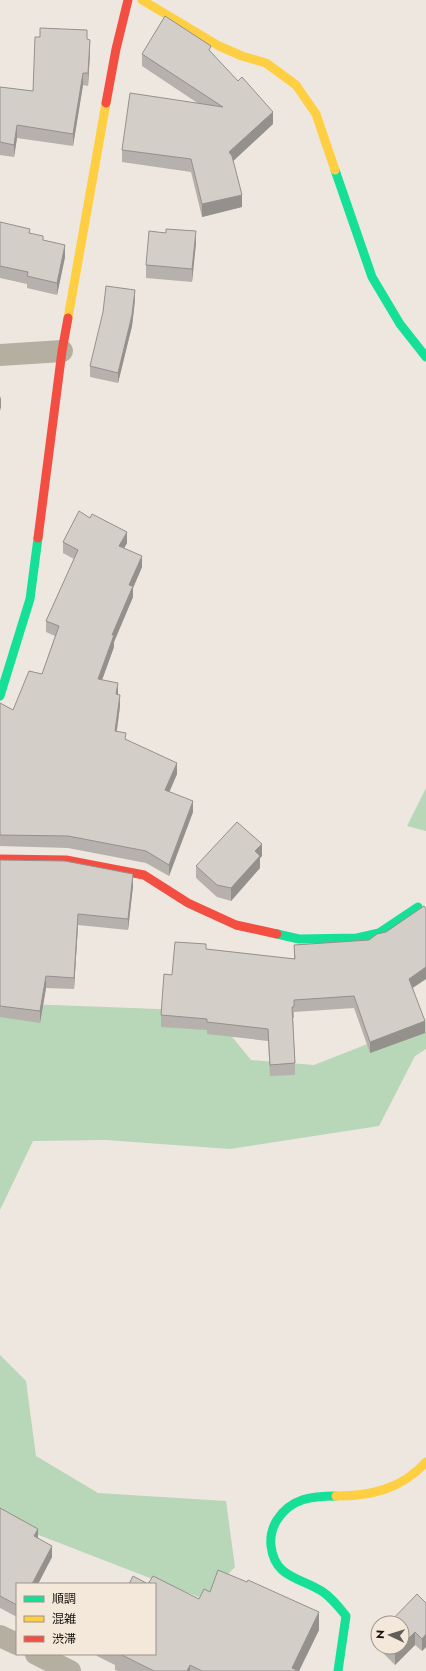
<svg xmlns="http://www.w3.org/2000/svg" width="426" height="1671" font-family="Jost,'Noto Sans JP',sans-serif">
<style>
.forest{fill:#b8d6b8}
.lines{fill:none;stroke-linecap:round;stroke-linejoin:round}
.street{stroke:#b4afa0;stroke-width:22}
.fast{stroke:#16e098;stroke-width:9}
.slow{stroke:#ffcf43;stroke-width:9}
.jam{stroke:#f24e42;stroke-width:9}
.wall{fill:#b6b1ac}
.shaded-wall{fill:#94908c}
.building{fill:#d4cec8;stroke:#94908c}
</style>
<rect width="100%" height="100%" fill="#eee7e0"/>
<path class="forest" d="M 426,788 L 426,831 L 407,826 Z
M 0,1003 L 211,1011 L 251,1060 L 314,1065 L 426,1021 L 426,1049 L 415,1056 L 379,1126 L 230,1149 L 105,1140 L 33,1141 L 0,1210 Z
M 0,1355 L 26,1381 L 36,1456 L 98,1493 L 226,1501 L 235,1567 L 204,1599 L 31,1532 L 0,1517 Z"/>
<g class="lines">
<path class="street" d="M 0,355 L 62,351
M 0,1636 L 17,1644
M 36,1654 L 70,1671"/>
<path class="fast" d="M 335,170 L 372,277 L 400,324 L 426,357
M 0,696 L 30,599 L 38,538
M 277,934 L 299,939 L 357,938 L 379,933 L 418,907
M 336,1496 C 312,1496 291,1498 277,1520 C 272,1528 270,1536 271,1546 C 275,1579 301,1577 323,1592 C 332,1598 339,1607 346,1616 L 338,1671"/>
<path class="slow" d="M 142,0 L 219,46 L 242,56 L 266,63 L 296,85 L 316,114 L 335,170
M 68,318 L 106,103
M 336,1496 C 371,1496 402,1489 426,1462"/>
<path class="jam" d="M 106,103 L 116,49 L 128,0
M 38,538 L 62,351 L 68,318
M 0,859 L 66,860 L 144,875 L 188,903 L 236,925 L 277,934"/>
</g>
<path class="wall" d="M 87,39 L 90,52 L 88,86 L 83,85 L 73,146 L 17,138 L 14,157 L 0,155 L 0,87 L 33,91 Z
M 211,52 L 273,124 L 233,161 L 242,207 L 202,217 L 191,172 L 122,162 L 122,150 L 199,104 L 142,66 L 142,54 Z
M 0,222 L 30,233 L 43,240 L 65,257 L 57,295 L 27,288 L 27,284 L 0,278 Z
M 196,243 L 192,282 L 146,278 L 146,265 Z
M 135,300 L 132,326 L 118,383 L 90,377 L 90,366 Z
M 63,542 L 127,543 L 124,548 L 142,567 L 133,588 L 133,597 L 114,642 L 114,647 L 102,680 L 118,694 L 120,706 L 117,731 L 126,740 L 177,774 L 169,792 L 193,812 L 169,876 L 146,863 L 68,848 L 0,846 L 0,703 L 13,710 L 42,674 L 55,636 L 46,632 L 46,621 L 74,559 L 63,553 Z
M 262,856 L 260,858 L 260,868 L 231,901 L 217,897 L 196,878 L 196,866 Z
M 0,860 L 133,886 L 128,930 L 78,925 L 74,989 L 46,988 L 40,1023 L 0,1017 Z
M 426,909 L 426,979 L 413,988 L 425,1033 L 370,1053 L 354,1008 L 294,1012 L 294,1018 L 293,1018 L 295,1063 L 295,1075 L 270,1076 L 268,1041 L 207,1034 L 207,1030 L 161,1027 L 161,1015 L 172,975 L 206,949 L 294,959 L 294,945 L 369,940 L 386,932 Z
M 0,1508 L 38,1538 L 52,1557 L 38,1584 L 17,1584 L 17,1617 L 0,1608 Z
M 210,1592 L 319,1630 L 299,1671 L 118,1671 L 115,1670 L 115,1665 L 97,1656 L 97,1654 L 155,1654 L 199,1599 Z
M 426,1603 L 426,1647 L 422,1651 L 415,1645 L 395,1665 L 377,1647 L 377,1635 L 378,1634 L 378,1647 L 402,1647 Z"/>
<path class="shaded-wall" d="M 90,40 L 90,52 L 88,86 L 88,73 Z
M 83,73 L 83,85 L 73,146 L 73,134 Z
M 273,112 L 273,124 L 229,165 L 229,152 Z
M 17,125 L 17,138 L 14,157 L 14,145 Z
M 242,195 L 242,207 L 202,217 L 202,204 Z
M 196,231 L 196,243 L 192,282 L 192,269 Z
M 65,245 L 65,257 L 57,295 L 57,283 Z
M 135,290 L 135,300 L 132,326 L 118,383 L 118,373 Z
M 1,396 L 1,407 L 0,411 L 0,399 Z
M 127,532 L 127,543 L 119,557 L 119,546 Z
M 142,556 L 142,567 L 133,588 L 133,597 L 114,642 L 114,647 L 98,691 L 98,679 L 112,635 L 129,585 Z
M 118,683 L 118,694 L 116,694 Z
M 120,695 L 120,706 L 115,742 L 115,731 Z
M 177,763 L 177,774 L 165,802 L 165,790 Z
M 193,801 L 193,812 L 169,876 L 169,865 Z
M 262,844 L 262,856 L 260,858 L 260,868 L 231,901 L 231,888 L 255,851 Z
M 133,874 L 133,886 L 128,930 L 128,919 Z
M 78,914 L 78,925 L 74,989 L 74,978 Z
M 426,967 L 426,979 L 409,990 L 409,979 Z
M 46,976 L 46,988 L 40,1023 L 40,1011 Z
M 425,1021 L 425,1033 L 370,1053 L 370,1042 Z
M 38,1529 L 38,1541 L 34,1536 Z
M 52,1546 L 52,1557 L 38,1584 L 32,1584 Z
M 319,1612 L 319,1630 L 299,1671 L 292,1668 Z
M 415,1632 L 415,1645 L 395,1665 L 395,1652 L 400,1647 L 402,1647 L 402,1645 Z
M 426,1634 L 426,1647 L 422,1651 L 422,1639 Z
M 190,1665 L 190,1671 L 187,1671 Z"/>
<path class="building" d="M 165,16 L 211,46 L 209,50 L 238,81 L 242,77 L 273,112 L 229,152 L 232,156 L 242,195 L 202,204 L 191,159 L 122,150 L 130,93 L 223,107 L 142,54 Z
M 40,28 L 87,30 L 87,39 L 90,40 L 88,73 L 83,73 L 73,134 L 17,125 L 14,145 L 0,142 L 0,87 L 33,91 L 35,37 L 40,37 Z
M 0,222 L 30,229 L 29,233 L 43,236 L 43,240 L 65,245 L 57,283 L 27,276 L 28,272 L 0,266 Z
M 166,229 L 196,231 L 192,269 L 146,265 L 149,231 L 166,233 Z
M 106,286 L 135,290 L 132,315 L 118,373 L 90,366 L 103,312 Z
M 79,511 L 90,518 L 92,514 L 127,532 L 119,546 L 142,556 L 129,585 L 133,586 L 112,635 L 114,635 L 98,679 L 118,683 L 116,694 L 120,695 L 115,731 L 126,733 L 125,739 L 177,763 L 165,790 L 193,801 L 169,865 L 146,851 L 68,836 L 0,835 L 0,703 L 13,710 L 29,671 L 42,674 L 59,626 L 46,621 L 78,550 L 63,542 Z
M 237,822 L 262,844 L 255,851 L 260,856 L 231,888 L 217,885 L 196,866 Z
M 0,860 L 65,861 L 133,874 L 128,919 L 78,914 L 74,978 L 46,976 L 40,1011 L 0,1006 Z
M 424,906 L 426,909 L 426,967 L 409,979 L 425,1021 L 370,1042 L 354,996 L 294,1000 L 294,1007 L 292,1007 L 295,1063 L 270,1065 L 268,1029 L 207,1022 L 207,1019 L 161,1015 L 164,974 L 172,975 L 175,942 L 206,944 L 206,949 L 295,959 L 294,945 L 369,940 L 377,934 L 386,932 Z
M 0,1508 L 38,1529 L 34,1536 L 52,1546 L 32,1584 L 17,1584 L 17,1605 L 0,1596 Z
M 218,1570 L 247,1582 L 248,1580 L 319,1612 L 292,1668 L 299,1671 L 202,1671 L 190,1665 L 187,1671 L 154,1671 L 120,1654 L 155,1654 L 155,1584 L 148,1584 L 153,1576 L 199,1599 L 204,1589 L 210,1592 Z
M 133,1576 L 148,1584 L 129,1584 Z
M 417,1594 L 426,1603 L 426,1634 L 422,1639 L 415,1632 L 402,1645 L 402,1623 L 389,1623 Z
M 389,1647 L 400,1647 L 395,1652 Z"/>
<rect x="16" y="1583" width="140" height="72" fill="#f4e8da" stroke="#9c9388"/>
<rect x="24" y="1596" width="20" height="6" fill="#16e098" stroke="#9c9388"/>
<text x="52" y="1603" font-size="12" fill="#17130e">順調</text>
<rect x="24" y="1616" width="20" height="6" fill="#ffcf43" stroke="#9c9388"/>
<text x="52" y="1623" font-size="12" fill="#17130e">混雑</text>
<rect x="24" y="1636" width="20" height="6" fill="#f24e42" stroke="#9c9388"/>
<text x="52" y="1643" font-size="12" fill="#17130e">渋滞</text>
<g transform="translate(390 1635) rotate(274)"><circle r="19" fill="#f4e8da" stroke="#9c9388"/>
<path d="M0-3L7 15L0 10L-7 15Z" fill="#625d58"/>
<text y="-6" font-size="11" font-weight="bold" text-anchor="middle" fill="#17130e">N</text>
</g>
</svg>
